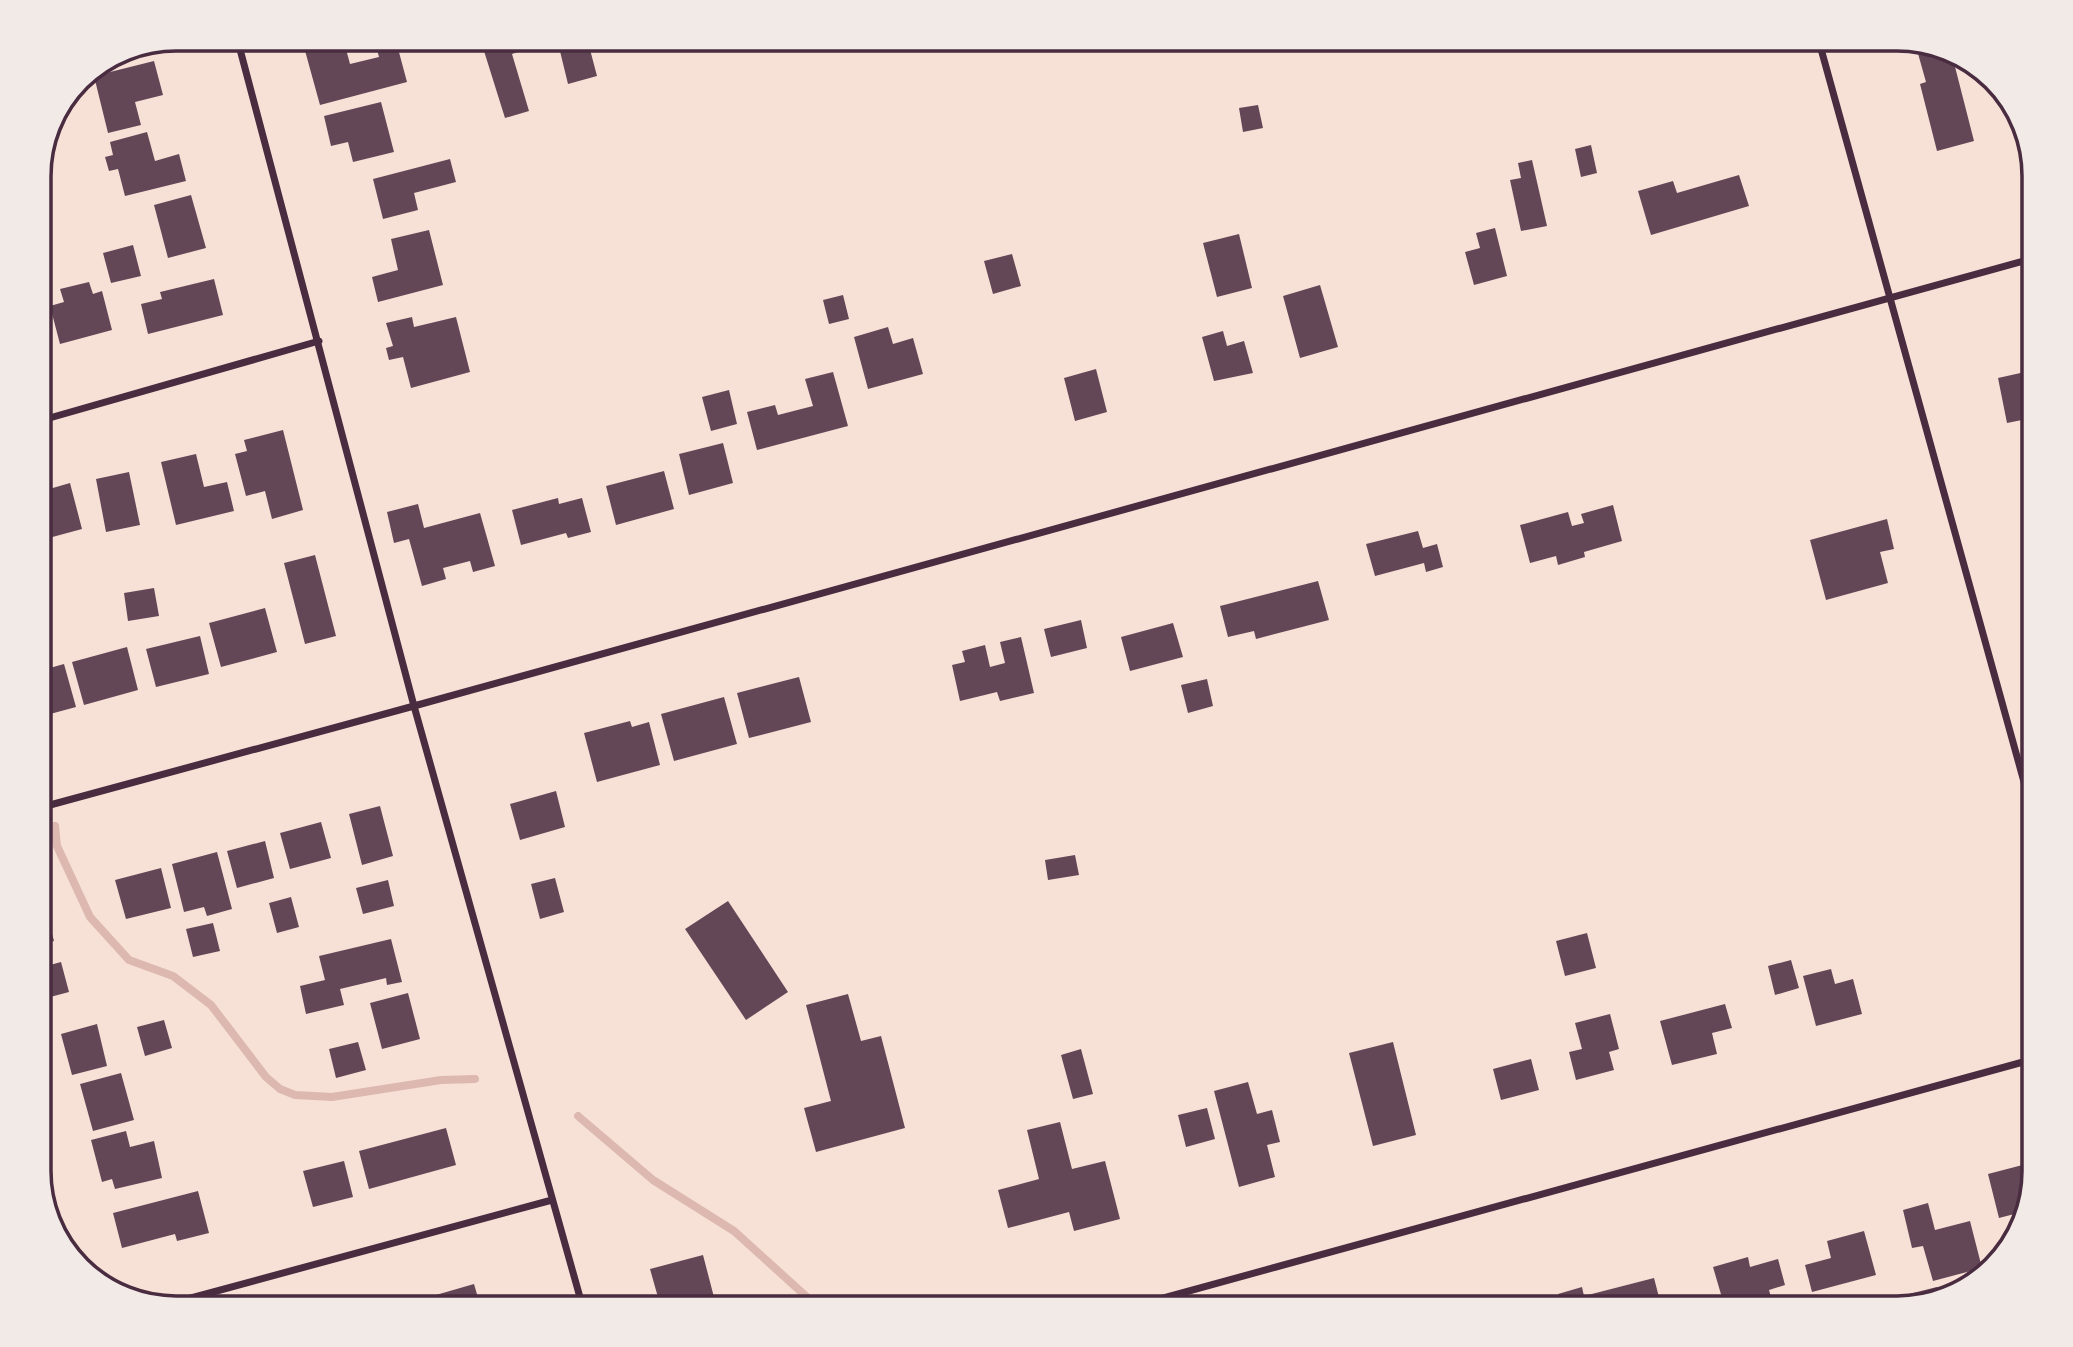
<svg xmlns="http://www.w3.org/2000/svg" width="2073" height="1347" font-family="Georgia,serif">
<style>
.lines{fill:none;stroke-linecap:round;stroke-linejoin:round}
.stream{stroke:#dcb8b0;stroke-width:8}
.building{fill:#644757}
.minor{stroke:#4a2c40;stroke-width:7}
.rim{fill:none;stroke:#4a2c40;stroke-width:3.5}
</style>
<rect width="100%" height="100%" fill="#f7e1d7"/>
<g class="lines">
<path class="stream" d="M 55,826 L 57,846 L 90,917 L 129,960 L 173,976 L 211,1005 L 266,1077 L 280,1089 L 295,1095 L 332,1097 L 441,1080 L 475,1079
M 578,1116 L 653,1180 L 734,1231 L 819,1308"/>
</g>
<path class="building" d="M 338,38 L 343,38 L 350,64 L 379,57 L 376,46 L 396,41 L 407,82 L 320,105 L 304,47 Z
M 507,38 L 528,38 L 521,41 L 524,50 L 512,54 L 529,111 L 505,118 L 484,51 L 509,43 Z
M 573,38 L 587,38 L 597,76 L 568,84 L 558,43 Z
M 1926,47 L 1952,55 L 1974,141 L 1937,151 L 1920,84 L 1926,82 L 1917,50 Z
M 154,61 L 163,95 L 135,102 L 141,125 L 108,133 L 94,76 Z
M 381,102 L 394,152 L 353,162 L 348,142 L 331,146 L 324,116 Z
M 1258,105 L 1263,128 L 1243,132 L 1239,108 Z
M 147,132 L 155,161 L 179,154 L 186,181 L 125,196 L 118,169 L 109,171 L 105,157 L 113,155 L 110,142 Z
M 1591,145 L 1597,173 L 1581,177 L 1575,149 Z
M 450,159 L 456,182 L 414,193 L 418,210 L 383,219 L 373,179 Z
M 1532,160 L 1547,226 L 1521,231 L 1510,180 L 1521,178 L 1518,163 Z
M 1739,175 L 1749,206 L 1651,235 L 1638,191 L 1673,181 L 1677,193 Z
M 191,195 L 206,248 L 168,258 L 154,205 Z
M 1495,228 L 1507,276 L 1474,285 L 1465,252 L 1480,248 L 1476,233 Z
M 429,230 L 443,285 L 378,302 L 372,277 L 398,270 L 391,239 Z
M 1239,234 L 1252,288 L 1217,297 L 1203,243 Z
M 133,245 L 141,276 L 111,283 L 103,253 Z
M 1012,254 L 1021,286 L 993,294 L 984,261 Z
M 214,279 L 223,315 L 148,334 L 141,304 L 162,299 L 160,292 Z
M 89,282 L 93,294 L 102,291 L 112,330 L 60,344 L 50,306 L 64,302 L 60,289 Z
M 1320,285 L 1338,347 L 1300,358 L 1283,296 Z
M 843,295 L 849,319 L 829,324 L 823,300 Z
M 412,317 L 414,327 L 456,317 L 470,372 L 411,388 L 403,357 L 389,360 L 386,348 L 393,346 L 386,323 Z
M 888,327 L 893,344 L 913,338 L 923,374 L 868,389 L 854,337 Z
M 1223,331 L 1227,346 L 1244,341 L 1253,373 L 1214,381 L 1202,337 Z
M 1096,369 L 1107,412 L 1075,421 L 1064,378 Z
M 2034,370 L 2034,455 L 2030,456 L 2022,420 L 2007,423 L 1998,378 Z
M 833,372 L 848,426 L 757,450 L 747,412 L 775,405 L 778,415 L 813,406 L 805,379 Z
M 729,390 L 737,424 L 711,431 L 702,397 Z
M 283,430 L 303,510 L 272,519 L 265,491 L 246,496 L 235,454 L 247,451 L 244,440 Z
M 723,443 L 733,483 L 689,495 L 679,454 Z
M 196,454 L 204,487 L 227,482 L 234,511 L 176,525 L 161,462 Z
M 664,471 L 674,509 L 616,525 L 606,486 Z
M 129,472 L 140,525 L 106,532 L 96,479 Z
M 70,483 L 82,529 L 45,539 L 39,513 L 39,492 Z
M 558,498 L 559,504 L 582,498 L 591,532 L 568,538 L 566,533 L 521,545 L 512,510 Z
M 418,504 L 424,528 L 480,513 L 495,566 L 473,572 L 470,561 L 443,568 L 446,579 L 422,586 L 409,539 L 394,543 L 387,512 Z
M 1613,505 L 1622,541 L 1584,552 L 1585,557 L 1558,565 L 1556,556 L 1530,563 L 1520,525 L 1568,512 L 1572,526 L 1584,523 L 1581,514 Z
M 1887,519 L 1894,549 L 1880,552 L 1888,583 L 1826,600 L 1810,540 Z
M 1418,531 L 1423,548 L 1437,544 L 1443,567 L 1426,572 L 1424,563 L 1375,576 L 1366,544 Z
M 315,555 L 336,636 L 305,644 L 284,563 Z
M 1318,581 L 1329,620 L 1256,639 L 1254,631 L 1228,637 L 1220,606 Z
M 154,588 L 159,616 L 128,621 L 124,593 Z
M 265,608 L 277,652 L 221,667 L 209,623 Z
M 1081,620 L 1087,648 L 1051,657 L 1044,629 Z
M 1173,623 L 1183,657 L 1130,671 L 1121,637 Z
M 200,636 L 209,674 L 156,687 L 146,649 Z
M 1021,637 L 1034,693 L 1000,701 L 997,692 L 960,701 L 952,665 L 965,662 L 962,651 L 985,645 L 990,667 L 1005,663 L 1000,642 Z
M 127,647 L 138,690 L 84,705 L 72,662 Z
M 64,664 L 76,707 L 39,717 L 39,671 Z
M 799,677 L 811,722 L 749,738 L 737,693 Z
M 1207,679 L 1213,706 L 1188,713 L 1181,685 Z
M 724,697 L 737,744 L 674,761 L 661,714 Z
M 630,721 L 632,727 L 649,722 L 660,765 L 597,782 L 584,733 Z
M 556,791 L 565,827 L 520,840 L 510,804 Z
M 380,806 L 393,856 L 362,865 L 349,814 Z
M 321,822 L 331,858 L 290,869 L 280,833 Z
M 265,841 L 274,878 L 237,888 L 227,851 Z
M 217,852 L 232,909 L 207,916 L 204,907 L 184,912 L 172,864 Z
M 1075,855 L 1079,875 L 1048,880 L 1045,860 Z
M 161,868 L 171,908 L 126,919 L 115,880 Z
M 555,878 L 564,912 L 540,919 L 531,884 Z
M 388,880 L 394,906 L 363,914 L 356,888 Z
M 291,897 L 299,927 L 277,933 L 269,903 Z
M 43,900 L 54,941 L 39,945 L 39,902 Z
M 728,901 L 788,992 L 746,1020 L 685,929 Z
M 213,923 L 220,951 L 193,957 L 186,929 Z
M 1587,933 L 1596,968 L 1565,976 L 1556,941 Z
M 391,939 L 402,982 L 387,985 L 386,978 L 340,989 L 344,1005 L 306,1014 L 300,986 L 325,980 L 319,956 Z
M 1791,960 L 1799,988 L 1775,995 L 1768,966 Z
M 61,962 L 69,992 L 39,1000 L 39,968 Z
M 1831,969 L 1835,984 L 1853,979 L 1862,1014 L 1816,1026 L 1803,976 Z
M 408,993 L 420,1039 L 382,1049 L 370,1003 Z
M 848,994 L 861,1041 L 881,1036 L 905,1128 L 816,1152 L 804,1108 L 831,1101 L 806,1005 Z
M 1725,1004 L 1732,1028 L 1712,1033 L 1717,1054 L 1672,1065 L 1660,1021 Z
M 1610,1014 L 1619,1049 L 1609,1052 L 1614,1070 L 1576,1080 L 1569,1052 L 1582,1049 L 1575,1023 Z
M 164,1020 L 172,1048 L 145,1056 L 137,1027 Z
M 97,1024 L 107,1066 L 72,1075 L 61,1034 Z
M 358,1042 L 366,1070 L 336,1078 L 329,1049 Z
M 1393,1042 L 1416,1135 L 1373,1146 L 1349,1053 Z
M 1081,1049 L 1093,1094 L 1073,1099 L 1061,1055 Z
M 1531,1059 L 1539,1090 L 1501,1100 L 1493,1069 Z
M 121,1073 L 134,1120 L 93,1131 L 80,1084 Z
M 1248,1082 L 1257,1114 L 1272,1110 L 1280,1142 L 1267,1145 L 1275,1177 L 1239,1187 L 1214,1091 Z
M 1207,1108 L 1215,1139 L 1186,1147 L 1178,1115 Z
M 1060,1122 L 1072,1169 L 1105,1161 L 1120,1219 L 1074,1231 L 1069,1212 L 1008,1228 L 998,1190 L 1039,1179 L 1027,1130 Z
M 446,1128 L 456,1165 L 369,1189 L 359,1151 Z
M 126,1131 L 130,1147 L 154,1141 L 162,1178 L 115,1189 L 112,1179 L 102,1182 L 91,1140 Z
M 344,1161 L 353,1197 L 313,1207 L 303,1171 Z
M 2034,1162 L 2034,1172 L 2022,1212 L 1999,1218 L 1988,1174 Z
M 198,1191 L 209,1233 L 177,1241 L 175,1234 L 122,1248 L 113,1213 Z
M 1928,1203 L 1935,1230 L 1970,1221 L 1982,1268 L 1933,1281 L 1923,1246 L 1912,1248 L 1903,1210 Z
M 1864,1231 L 1876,1275 L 1812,1292 L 1805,1265 L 1831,1258 L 1827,1241 Z
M 703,1255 L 715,1301 L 686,1308 L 661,1308 L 650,1269 Z
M 1748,1257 L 1750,1267 L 1778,1259 L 1785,1285 L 1769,1290 L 1771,1297 L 1751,1303 L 1752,1308 L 1725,1308 L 1713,1267 Z
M 1654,1278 L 1660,1301 L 1630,1308 L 1562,1308 L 1558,1294 L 1582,1287 L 1584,1296 Z
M 474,1284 L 481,1308 L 425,1308 L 422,1299 Z
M 1937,1287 L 1940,1297 L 1907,1306 L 1905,1295 Z"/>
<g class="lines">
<path class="minor" d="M 237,38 L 414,706 L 583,1308
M 1818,38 L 2034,818
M 39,421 L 319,341
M 39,808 L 414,706 L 2034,258
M 165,1305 L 552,1200
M 1127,1308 L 2034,1059"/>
</g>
<path d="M0 0H2073V1347H0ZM176 51H1897A125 125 0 0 1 2022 176V1171A125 125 0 0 1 1897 1296H176A125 125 0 0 1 51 1171V176A125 125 0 0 1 176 51Z" fill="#f1eae7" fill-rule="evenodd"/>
<path class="rim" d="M176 51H1897A125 125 0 0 1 2022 176V1171A125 125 0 0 1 1897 1296H176A125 125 0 0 1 51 1171V176A125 125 0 0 1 176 51Z"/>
</svg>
